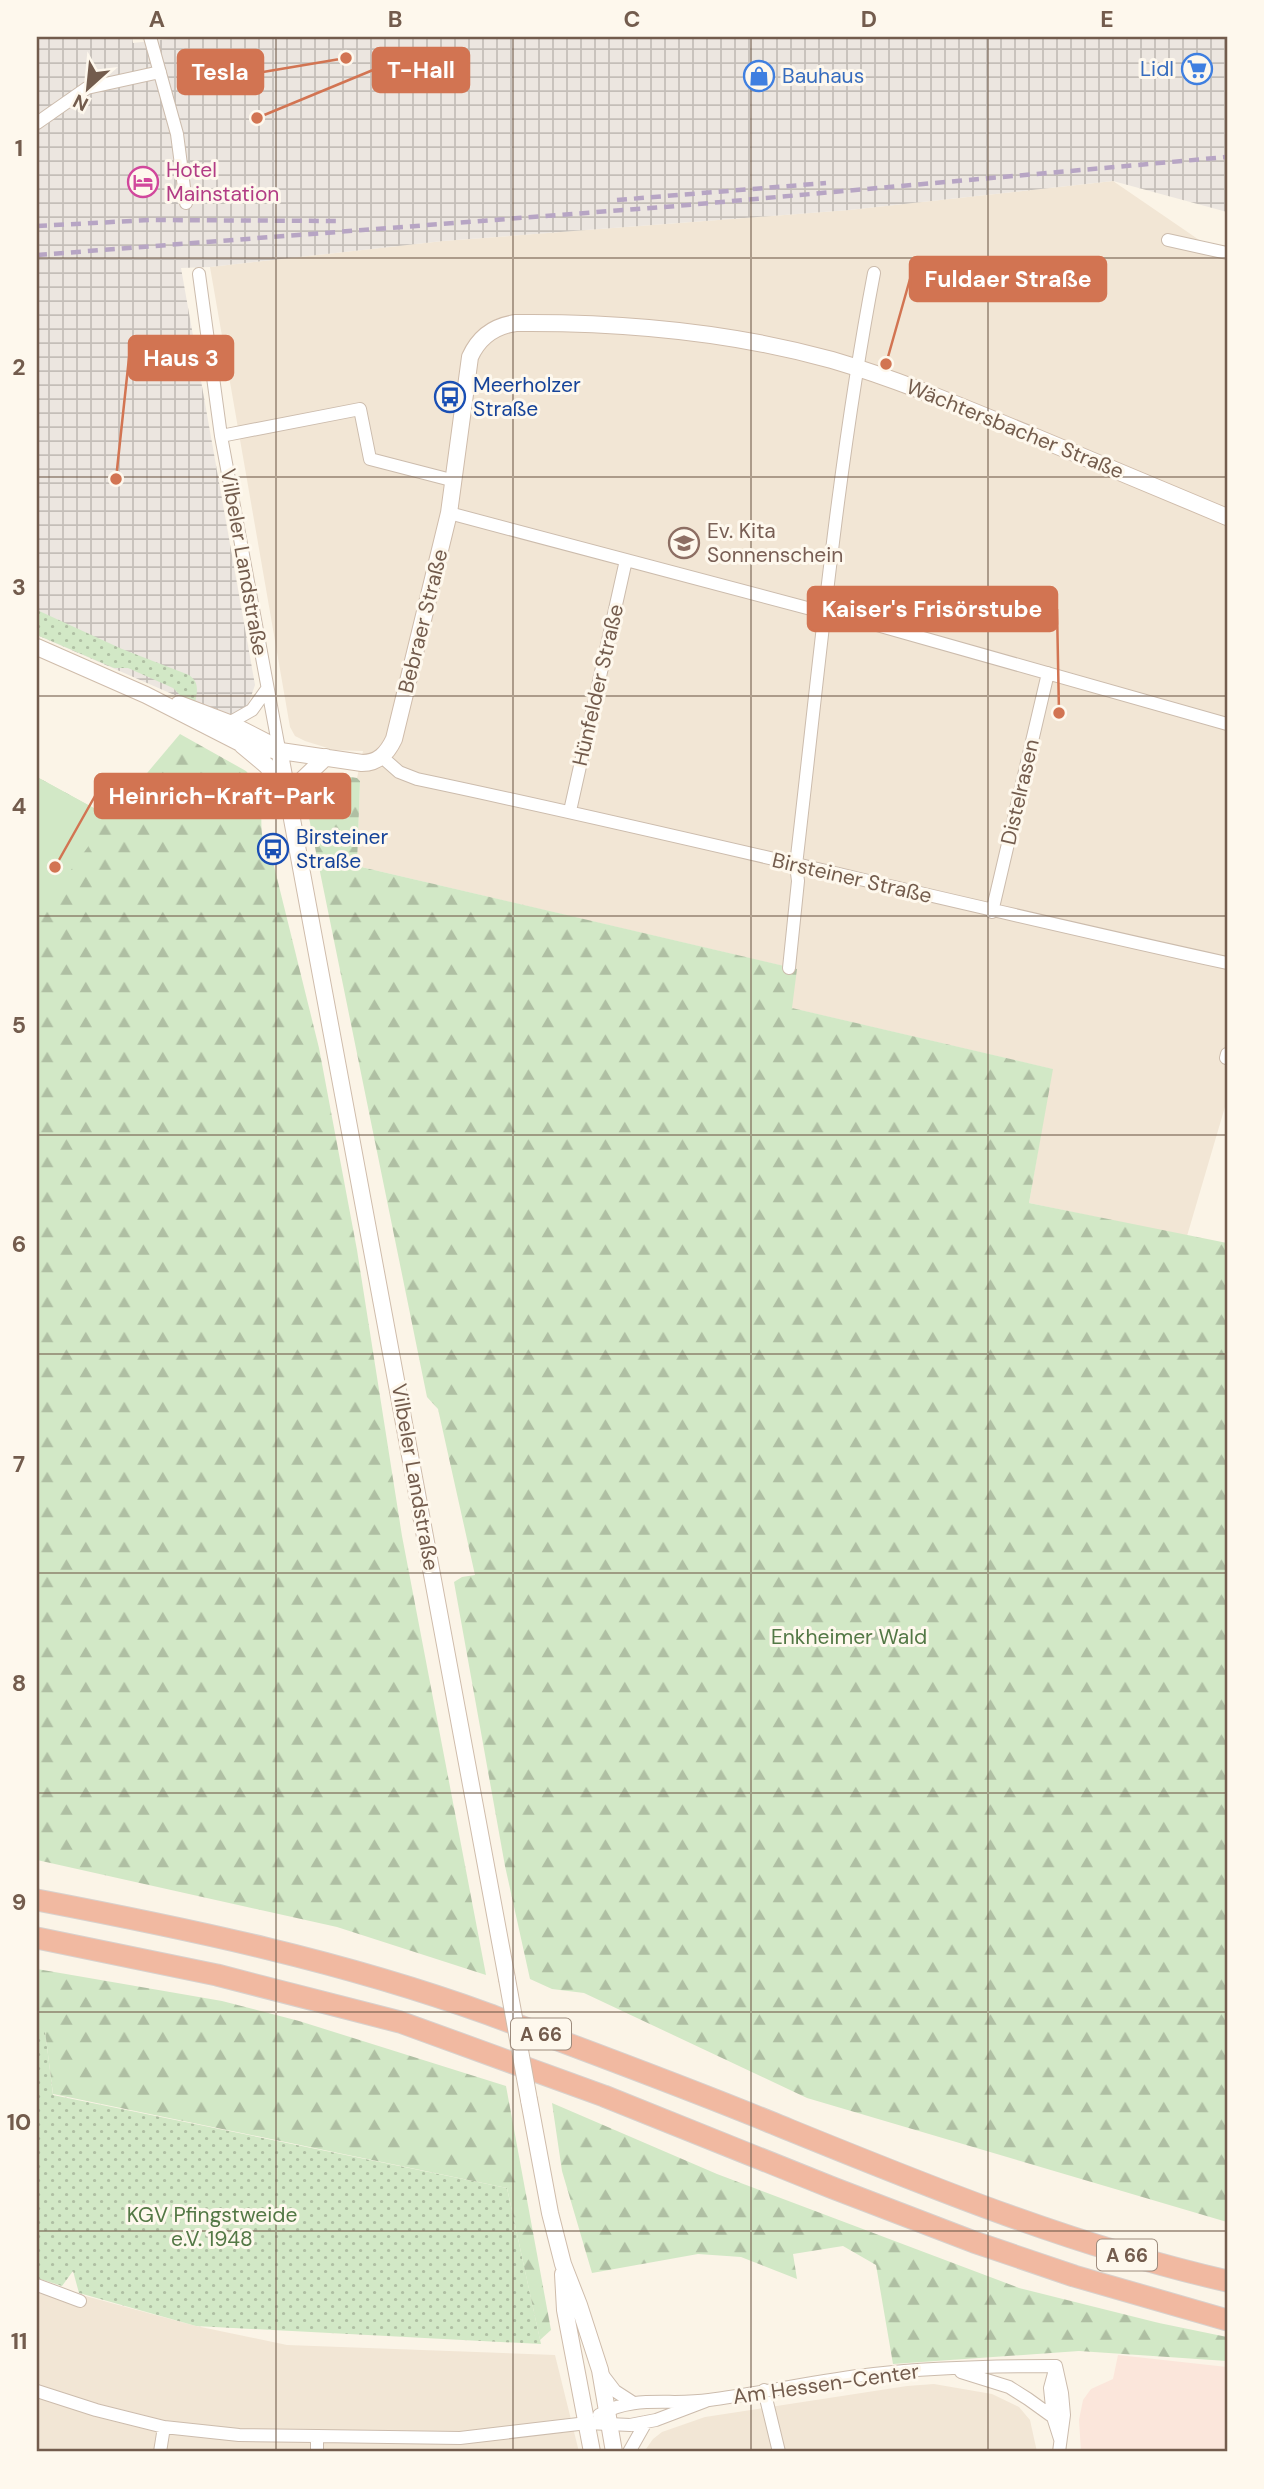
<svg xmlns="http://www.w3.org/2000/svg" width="1264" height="2489" font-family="'DM Sans',sans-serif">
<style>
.residential{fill:#f2e6d5}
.commercial{fill:#fbe6db}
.industrial{fill:url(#industrial-grid)}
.grass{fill:url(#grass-dots)}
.forest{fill:url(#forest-firs)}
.park{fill:#d2e8c6}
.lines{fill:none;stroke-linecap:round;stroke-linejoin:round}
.street-casing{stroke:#ccbcad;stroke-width:14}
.secondary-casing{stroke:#cfbcab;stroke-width:18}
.highway-casing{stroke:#d8d1cd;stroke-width:23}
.street{stroke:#fff;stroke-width:12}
.secondary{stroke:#fff;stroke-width:16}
.highway{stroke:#f1b9a1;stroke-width:21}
.rail{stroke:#b7a5c4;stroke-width:4.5;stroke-dasharray:10 7;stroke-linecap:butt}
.secondary-bridge-casing{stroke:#cfbcab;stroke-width:18;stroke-linecap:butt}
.secondary-bridge{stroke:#fff;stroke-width:16}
.grid{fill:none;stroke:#735c4d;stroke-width:2;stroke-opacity:0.55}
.labels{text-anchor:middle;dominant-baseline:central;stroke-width:6;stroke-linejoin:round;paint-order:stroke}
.shield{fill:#fef8ed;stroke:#9d8b7d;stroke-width:2}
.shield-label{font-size:19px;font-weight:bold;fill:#735c4d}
.shop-label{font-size:21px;fill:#366cbe;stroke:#fef8ed;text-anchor:end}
.hotel-label{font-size:21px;fill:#b23c85;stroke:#fef8ed;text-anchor:start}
.transit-label{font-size:21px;fill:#164399;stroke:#fef8ed;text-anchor:start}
.street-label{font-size:21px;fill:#735c4d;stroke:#fef8ed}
.education-label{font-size:21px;fill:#785e54;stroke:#fef8ed;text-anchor:start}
.park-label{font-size:21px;fill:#537845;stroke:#fef8ed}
.leader{fill:none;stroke:#d27452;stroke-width:2.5}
.callout-dot{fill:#d27452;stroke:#fef8ed;stroke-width:2.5}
.callout{fill:#d27452;stroke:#d27452;stroke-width:2.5}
.callout-label{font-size:23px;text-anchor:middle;font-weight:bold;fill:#fff}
.neatline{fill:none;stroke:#735c4d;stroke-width:2.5}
.grid-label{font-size:23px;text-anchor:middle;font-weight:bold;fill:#735c4d}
</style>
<defs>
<pattern id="industrial-grid" width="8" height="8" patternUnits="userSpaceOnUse" patternTransform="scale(1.75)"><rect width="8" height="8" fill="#ece6e0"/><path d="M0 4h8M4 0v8" fill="none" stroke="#c4beb8"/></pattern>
<pattern id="grass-dots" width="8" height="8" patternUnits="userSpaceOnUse" patternTransform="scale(1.75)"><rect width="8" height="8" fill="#d2e8c6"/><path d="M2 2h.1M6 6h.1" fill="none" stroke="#afbfa3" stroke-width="1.8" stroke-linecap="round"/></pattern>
<pattern id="forest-firs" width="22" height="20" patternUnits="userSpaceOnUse" patternTransform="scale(1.75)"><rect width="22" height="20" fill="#d2e8c6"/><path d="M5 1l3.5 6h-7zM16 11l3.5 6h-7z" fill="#afbfa3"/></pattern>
</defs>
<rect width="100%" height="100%" fill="#fbf4e7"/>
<path class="residential" d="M 1113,181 L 1227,259 L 1227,1100 L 1187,1236 L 1029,1203 L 1052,1069 L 791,1008 L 796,969 L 357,866 L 360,781 L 357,778 L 363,751 L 334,750 L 305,741 L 295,736 L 290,727 L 210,267 L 443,241 L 849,210 Z
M 37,2279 L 78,2294 L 196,2326 L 287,2345 L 555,2355 L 579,2452 L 37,2452 Z
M 934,2384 L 992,2394 L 1019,2407 L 1030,2420 L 1037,2452 L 644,2452 L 653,2439 L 662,2432 L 705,2417 L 907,2386 Z"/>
<path class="commercial" d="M 1118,2355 L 1227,2367 L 1227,2452 L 1081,2452 L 1079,2420 L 1083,2400 L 1091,2389 L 1113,2379 Z"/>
<path class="industrial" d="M 37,37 L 132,37 L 133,43 L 169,39 L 169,37 L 1227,37 L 1227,212 L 1113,181 L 849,210 L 443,241 L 210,267 L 181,268 L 255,685 L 248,705 L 233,715 L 218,714 L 37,635 Z"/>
<path class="grass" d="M 37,610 L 122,649 L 189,675 C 200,683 197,691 195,704 L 183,698 L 173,688 L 128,668 L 114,668 L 37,635 Z
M 45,2030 L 53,2095 L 507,2188 L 541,2344 L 196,2326 L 79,2293 L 73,2271 L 62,2286 L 37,2278 L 37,2031 Z"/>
<path class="forest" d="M 180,734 L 246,771 C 269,796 259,805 262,834 C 263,845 270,856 274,866 L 319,1048 L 357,1250 L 402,1536 L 486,1975 L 337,1927 L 37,1860 L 37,777 L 110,817 Z
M 333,774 L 357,778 L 360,781 L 357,866 L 797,969 L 792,1008 L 1053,1069 L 1029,1203 L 1227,1243 L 1227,2222 L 807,2098 L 584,1993 L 552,1989 L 530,1979 L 505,1866 L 454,1582 L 462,1577 L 475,1575 L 438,1409 L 427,1397 L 308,813 L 305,793 L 319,784 L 327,775 Z
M 37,1969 L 222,2001 L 299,2021 L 506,2086 L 551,2330 L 540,2340 L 507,2188 L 53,2094 L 45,2031 L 37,2031 Z
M 552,2103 L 717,2174 L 1019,2288 L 1159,2323 L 1227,2337 L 1227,2361 L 1079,2351 L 893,2364 L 876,2265 L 843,2246 L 793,2254 L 797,2279 L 741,2257 L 698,2254 L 592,2273 L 562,2171 Z"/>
<path class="park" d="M 37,777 L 110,817 L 37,916 Z"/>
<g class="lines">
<g class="street-casing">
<path id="street" d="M 150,37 L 177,134 L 186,203
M 37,123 L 87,88 L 160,72
M 1168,240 L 1227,253
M 199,274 L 221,436 L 279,749
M 221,436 L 360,409 L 370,459 L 455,481
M 449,513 L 826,613 L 870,623 L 1227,724
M 229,723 L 252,710 L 267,689
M 382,757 L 399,772 L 417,779 C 688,836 957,904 1227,963
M 570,811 L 626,560
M 992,912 L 1048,673
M 789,968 L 798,881 L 796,865 C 819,669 837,467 874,273
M 1226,1058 L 1227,1054
M 37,2285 L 80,2301
M 1056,2366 L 1062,2393 L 1064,2415 L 1059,2452
M 961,2372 L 1009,2387 L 1028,2399 L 1053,2417 L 1060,2439
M 602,2374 L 615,2391 L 632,2402
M 764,2390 L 779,2452
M 37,2391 L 96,2410 L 164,2427 L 239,2435 L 317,2436 L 460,2438 L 587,2423 L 630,2425 L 656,2420 L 706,2401
M 599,2415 C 634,2394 671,2406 709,2400 C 764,2393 818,2380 874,2374 C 934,2367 995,2366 1056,2366
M 1053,2417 L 1050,2388 L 1056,2366
M 160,2452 L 164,2427
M 317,2452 L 317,2436
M 629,2452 L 646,2422"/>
</g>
<g class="secondary-casing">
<path id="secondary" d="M 37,647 L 146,695 L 238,742 L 260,748 L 362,763 C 378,763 387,754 394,739 L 449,513 L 470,357 C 479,337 494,326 516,323 C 621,322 731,332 832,360 C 900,380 965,408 1031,435 C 1096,462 1162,490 1227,517
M 179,704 L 229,723 L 274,746
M 242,745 L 267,766 L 282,790
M 279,749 L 507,1979
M 289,802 L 301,781 L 326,757
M 529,2100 L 550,2213 L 563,2264 L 579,2305 L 600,2370 L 614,2452
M 563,2274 L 565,2310 L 592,2452"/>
</g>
<g class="highway-casing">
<path id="highway" d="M 37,1900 C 189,1929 342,1961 488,2014 C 582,2049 677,2084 770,2122 C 920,2183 1069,2245 1227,2281
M 37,1938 L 217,1975 L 400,2022 L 604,2096 L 833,2188 L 974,2242 L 1074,2276 L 1227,2320"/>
</g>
<use href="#street" class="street"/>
<use href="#secondary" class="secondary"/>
<use href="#highway" class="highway"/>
<path class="rail" d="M 617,200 L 826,183
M 37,226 L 150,220 L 341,221
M 37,255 L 676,206 L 1227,157"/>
<g class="secondary-bridge-casing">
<path id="secondary-bridge" d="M 507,1979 L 529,2100"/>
</g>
<use href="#secondary-bridge" class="secondary-bridge"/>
</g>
<path class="grid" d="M 276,37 L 276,2452M 513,37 L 513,2452M 751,37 L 751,2452M 988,37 L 988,2452M 37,258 L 1227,258M 37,477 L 1227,477M 37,696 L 1227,696M 37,916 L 1227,916M 37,1135 L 1227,1135M 37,1354 L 1227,1354M 37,1573 L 1227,1573M 37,1793 L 1227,1793M 37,2012 L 1227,2012M 37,2231 L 1227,2231"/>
<defs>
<g id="supermarket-ring" transform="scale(1.575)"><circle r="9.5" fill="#fef8ed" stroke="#3f7fe0" stroke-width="1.5"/><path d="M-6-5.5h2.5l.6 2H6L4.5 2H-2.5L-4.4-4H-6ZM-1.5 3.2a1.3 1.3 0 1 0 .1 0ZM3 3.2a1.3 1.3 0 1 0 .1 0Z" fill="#3f7fe0"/></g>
<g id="shop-ring" transform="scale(1.575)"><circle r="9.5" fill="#fef8ed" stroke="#3f7fe0" stroke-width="1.5"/><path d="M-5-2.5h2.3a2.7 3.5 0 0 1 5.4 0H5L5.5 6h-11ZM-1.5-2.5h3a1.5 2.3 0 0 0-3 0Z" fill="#3f7fe0"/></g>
<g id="hotel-ring" transform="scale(1.575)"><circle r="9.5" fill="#fef8ed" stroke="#d1479c" stroke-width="1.5"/><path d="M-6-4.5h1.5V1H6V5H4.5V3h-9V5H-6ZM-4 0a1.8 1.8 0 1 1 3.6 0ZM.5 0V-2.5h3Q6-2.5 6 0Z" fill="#d1479c"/></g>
<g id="bus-ring" transform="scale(1.575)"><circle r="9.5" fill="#fef8ed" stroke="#1a4fb4" stroke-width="1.5"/><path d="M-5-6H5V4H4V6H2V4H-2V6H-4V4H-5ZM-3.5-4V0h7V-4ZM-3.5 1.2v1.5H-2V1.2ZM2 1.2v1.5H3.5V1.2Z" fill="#1a4fb4"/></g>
<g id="school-ring" transform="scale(1.575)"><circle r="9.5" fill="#fef8ed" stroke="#8d6e63" stroke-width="1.5"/><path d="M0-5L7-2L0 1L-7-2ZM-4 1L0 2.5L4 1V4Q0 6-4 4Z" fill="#8d6e63"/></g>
</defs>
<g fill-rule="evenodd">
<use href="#supermarket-ring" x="1197" y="69"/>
<use href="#shop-ring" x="759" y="76"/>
<use href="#hotel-ring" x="143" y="182"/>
<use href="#bus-ring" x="450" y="397"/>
<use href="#school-ring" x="684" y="543"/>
<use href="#bus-ring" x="273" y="849"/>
</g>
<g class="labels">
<g class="shield">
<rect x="511" y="2018.5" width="60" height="31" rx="5"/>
<rect x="1097" y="2239.5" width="60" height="31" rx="5"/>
</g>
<g class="shield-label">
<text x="541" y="2034">A 66</text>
<text x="1127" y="2255">A 66</text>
</g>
<g class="shop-label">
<text x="1174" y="69">Lidl</text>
<text x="782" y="76" text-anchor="start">Bauhaus</text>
</g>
<g class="hotel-label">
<text x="166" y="170">Hotel<tspan x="166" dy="24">Mainstation</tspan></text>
</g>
<g class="transit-label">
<text x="473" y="385">Meerholzer<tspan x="473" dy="24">Straße</tspan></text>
<text x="296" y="837">Birsteiner<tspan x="296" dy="24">Straße</tspan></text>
</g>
<g class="street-label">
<text transform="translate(1015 429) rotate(22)">Wächtersbacher Straße</text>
<text transform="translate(244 562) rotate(80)">Vilbeler Landstraße</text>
<text transform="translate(423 621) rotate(-76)">Bebraer Straße</text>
<text transform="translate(598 685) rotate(-77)">Hünfelder Straße</text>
<text transform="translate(1020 792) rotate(-77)">Distelrasen</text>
<text transform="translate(852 878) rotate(13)">Birsteiner Straße</text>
<text transform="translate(415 1477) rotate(80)">Vilbeler Landstraße</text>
<text transform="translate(826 2384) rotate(-8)">Am Hessen-Center</text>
</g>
<g class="education-label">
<text x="707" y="531">Ev. Kita<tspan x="707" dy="24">Sonnenschein</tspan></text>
</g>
<g class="park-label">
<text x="849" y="1637">Enkheimer Wald</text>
<text x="212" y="2215">KGV Pfingstweide<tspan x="212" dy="24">e.V. 1948</tspan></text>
</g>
</g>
<path class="leader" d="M257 118L373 70M346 58L263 72M886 364L910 279M116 479L129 358M1059 713L1057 609M55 867L95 796"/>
<g class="callout-dot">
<circle cx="257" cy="118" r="7"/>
<circle cx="346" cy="58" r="7"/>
<circle cx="886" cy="364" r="7"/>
<circle cx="116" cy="479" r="7"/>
<circle cx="1059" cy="713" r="7"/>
<circle cx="55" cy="867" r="7"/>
</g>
<g class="callout">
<rect x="373" y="48" width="96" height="44" rx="7"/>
<rect x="178" y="50" width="85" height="44" rx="7"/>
<rect x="910" y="257" width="196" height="44" rx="7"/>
<rect x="129" y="336" width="104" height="44" rx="7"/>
<rect x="808" y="587" width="249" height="44" rx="7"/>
<rect x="95" y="774" width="255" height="44" rx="7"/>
</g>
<g class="callout-label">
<text x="421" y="78">T-Hall</text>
<text x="220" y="80">Tesla</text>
<text x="1008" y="287">Fuldaer Straße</text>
<text x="181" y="366">Haus 3</text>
<text x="932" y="617">Kaiser's Frisörstube</text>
<text x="222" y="804">Heinrich-Kraft-Park</text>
</g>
<rect width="1264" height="2489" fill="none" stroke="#fef8ed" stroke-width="77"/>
<g transform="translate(88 88) rotate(207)" stroke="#fef8ed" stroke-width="5" paint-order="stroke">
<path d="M0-5L12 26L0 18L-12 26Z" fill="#735c4d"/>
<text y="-10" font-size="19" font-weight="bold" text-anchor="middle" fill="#735c4d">N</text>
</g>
<rect x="38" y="38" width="1188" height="2412" class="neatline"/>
<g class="grid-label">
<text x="157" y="27">A</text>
<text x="395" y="27">B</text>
<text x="632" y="27">C</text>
<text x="869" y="27">D</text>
<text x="1107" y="27">E</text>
<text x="19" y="156">1</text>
<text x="19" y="375">2</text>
<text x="19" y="595">3</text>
<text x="19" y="814">4</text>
<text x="19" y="1033">5</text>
<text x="19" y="1252">6</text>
<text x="19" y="1472">7</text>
<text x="19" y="1691">8</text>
<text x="19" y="1910">9</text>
<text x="19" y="2130">10</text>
<text x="19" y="2349">11</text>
</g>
</svg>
